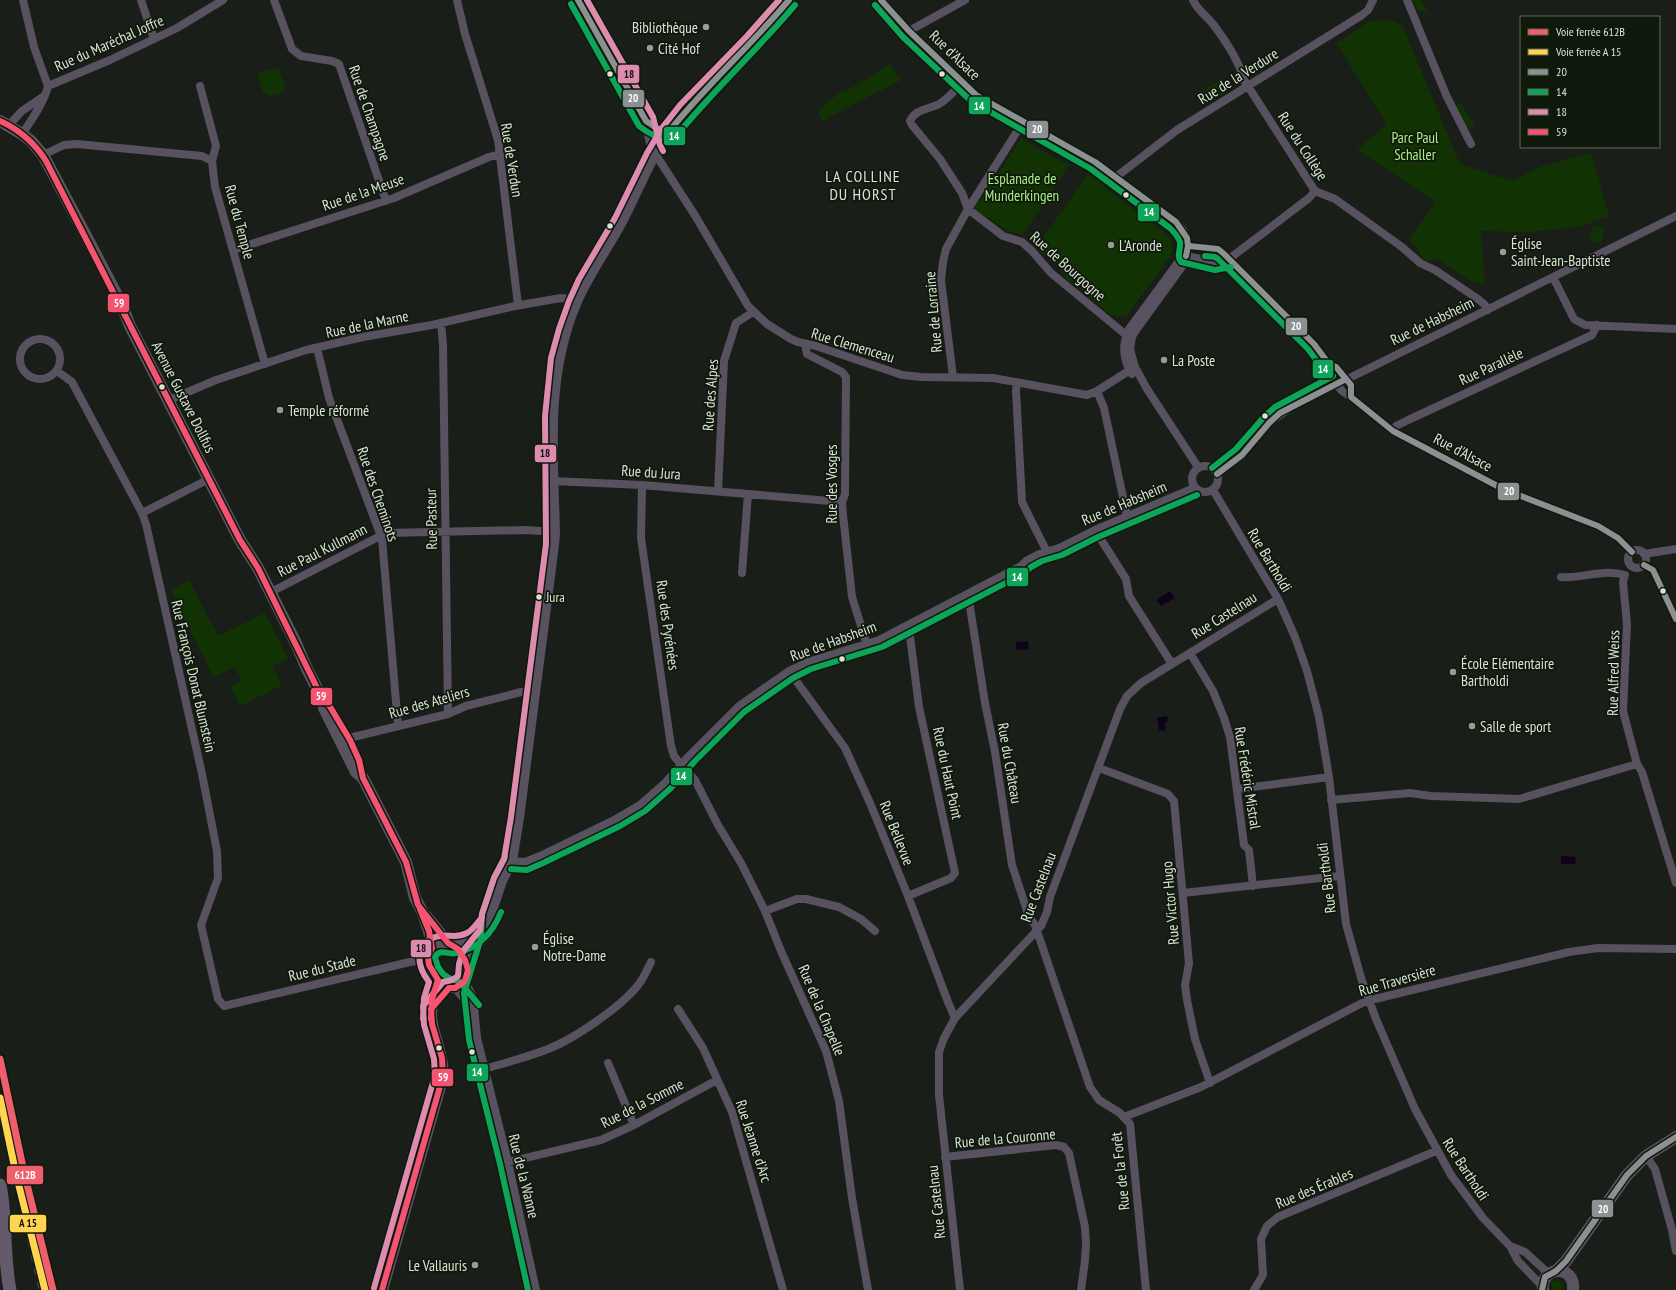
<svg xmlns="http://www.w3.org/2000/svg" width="1676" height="1290" font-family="'PT Sans Narrow',sans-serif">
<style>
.green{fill:#113303}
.water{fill:#0f031c}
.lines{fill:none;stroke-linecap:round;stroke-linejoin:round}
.minor{stroke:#58515f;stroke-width:8}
.tertiary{stroke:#58515f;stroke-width:10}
.secondary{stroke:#5a5461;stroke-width:12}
.primary{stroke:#635a6b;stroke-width:13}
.rail{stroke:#555459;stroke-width:2.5;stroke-dasharray:7 7;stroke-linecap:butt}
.bus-1-casing{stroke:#0f190b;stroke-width:9}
.bus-2-casing{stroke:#0f190b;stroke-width:9}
.bus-3-casing{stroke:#0f190b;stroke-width:9}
.bus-4-casing{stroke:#0f190b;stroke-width:9}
.bus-1{stroke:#8d9092;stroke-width:6}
.bus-2{stroke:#0da559;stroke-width:6}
.bus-3{stroke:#dd8cb0;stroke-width:6}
.bus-4{stroke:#f65372;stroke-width:6}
.rail-1-casing{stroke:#0f190b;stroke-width:10}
.rail-2-casing{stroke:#0f190b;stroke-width:10}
.rail-1{stroke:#ee5e6b;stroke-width:7}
.rail-2{stroke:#fed452;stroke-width:7}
.poi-dot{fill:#979d95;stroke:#0f190b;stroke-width:1.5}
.bus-dot{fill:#dbe2d8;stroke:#0f190b;stroke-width:1.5}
.labels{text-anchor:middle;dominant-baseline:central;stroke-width:3.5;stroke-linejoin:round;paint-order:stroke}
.bus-label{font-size:14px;fill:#dbe2d8;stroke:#0f190b;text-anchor:start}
.poi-label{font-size:15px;fill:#dbe2d8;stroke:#0f190b;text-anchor:start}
.street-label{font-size:15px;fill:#dbe2d8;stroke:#0f190b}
.park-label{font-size:15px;fill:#a6f088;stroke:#0f190b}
.neighbourhood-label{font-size:16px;letter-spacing:1px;fill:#dbe2d8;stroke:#0f190b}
.line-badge{stroke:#0f190b;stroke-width:1.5}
.badge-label{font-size:11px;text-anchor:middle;font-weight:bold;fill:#fff}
.pale-badge-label{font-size:11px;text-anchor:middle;font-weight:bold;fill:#111}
</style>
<rect width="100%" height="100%" fill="#191e18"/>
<path class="green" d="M 1413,0 L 1421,0 L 1429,13 L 1426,14 L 1425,11 L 1417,10 Z
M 1390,20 L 1402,25 L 1460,164 L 1511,181 L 1542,166 L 1591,153 L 1609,216 L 1579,227 L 1527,232 L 1481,231 L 1485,283 L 1472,282 L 1438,259 L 1428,261 L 1422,259 L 1417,247 L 1408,240 L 1436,202 L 1357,150 L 1387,124 L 1336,43 L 1370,21 Z
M 890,64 L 901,80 L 822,121 L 818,111 L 841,91 L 845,92 Z
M 278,68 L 285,85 L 283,92 L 271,96 L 263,92 L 257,73 Z
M 1220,80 L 1227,92 L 1208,103 L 1201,92 Z
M 1460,102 L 1476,127 L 1467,127 L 1464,125 L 1456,105 Z
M 1021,139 L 1069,165 L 1023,234 L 1010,232 L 974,209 Z
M 1088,174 L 1170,237 L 1173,249 L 1170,257 L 1126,317 L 1111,315 L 1067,279 L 1059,266 L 1036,248 Z
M 1593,225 L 1605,229 L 1601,244 L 1589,240 Z
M 189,580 L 218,636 L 265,613 L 288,659 L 272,666 L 282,685 L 240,706 L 230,687 L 242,681 L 235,667 L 214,677 L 171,591 Z
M 190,643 L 193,659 L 185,661 L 182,645 Z
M1551.5 1286a5.5 5.5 0 1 1 11 0a5.5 5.5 0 1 1-11 0Z"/>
<path class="water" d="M 1170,591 L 1175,598 L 1161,606 L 1156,600 Z
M 1028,641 L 1029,649 L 1016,650 L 1016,642 Z
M 1167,716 L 1168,721 L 1165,722 L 1166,730 L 1159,731 L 1157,718 Z
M 1561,856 L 1576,857 L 1575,864 L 1561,864 Z"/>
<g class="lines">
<path class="minor" d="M 141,0 L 154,39
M 274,0 L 292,49 L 301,56 L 332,61 L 339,64 L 386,201
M 457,0 L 465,34 L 498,140 L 518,305
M 881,0 L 909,31 L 976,95 L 1095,162 L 1176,222 L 1183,230 L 1189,246 L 1184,264 L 1134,333 L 1132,337 L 1130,349 L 1135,367 L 1147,389 L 1198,467
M 1193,0 C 1197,10 1207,16 1213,24 C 1225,40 1239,60 1244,80 L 1315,191 L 1335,199 L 1402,247 L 1420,263 L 1435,270 L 1478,299 L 1485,305 L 1488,310
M 1407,0 L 1447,97 L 1471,144
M 909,31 L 965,0
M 963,82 C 956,89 948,99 939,104 C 930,109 915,109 910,121 L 912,125 L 940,159 L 962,193 L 968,209 L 1003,236 L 1022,242 L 1032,251 L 1051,273 L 1131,339
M 48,86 L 110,60 L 177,28 L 223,0
M 200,86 L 216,146 L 212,161 L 215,187 L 265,364
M 9,125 L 22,111 L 44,96
M 22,134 C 31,121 45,101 48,86 L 34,47 L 23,0
M 43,155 L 64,145 L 77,144 L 202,156 L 212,161
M 656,155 L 696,217 L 748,306 L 767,324 L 791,339 L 798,342 L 816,346 L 902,375 L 921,377 L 993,378 L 1087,395 L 1097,391 L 1135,367
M 1116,177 L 1177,130 L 1362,15 L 1368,10 L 1373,0
M 1189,246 L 1218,249 L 1223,253 L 1314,344 L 1329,364 L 1336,367 L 1351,385 L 1351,397
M 233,250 L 394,198 L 489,157 L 500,154
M 1186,256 L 1216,262 L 1229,259 L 1309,198 L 1315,191
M 1553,277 L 1574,319 L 1585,325 L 1676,329
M 441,323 L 443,344 L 448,714
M20 359a20 20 0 1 1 40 0a20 20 0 1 1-40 0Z
M 805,344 L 807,354 L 842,372 L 846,377 L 845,494 L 842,502 L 843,515 L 852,597 L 867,645
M 317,348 L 329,398 L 382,539 L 398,725
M 1329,364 L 1328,373 L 1342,391 L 1351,397 L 1393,431 L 1503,489 L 1598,526 L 1618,538 L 1632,552
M 57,371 L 72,382 L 142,513 L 146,524 L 202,774 L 217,851 L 218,878 L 201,925 L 218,999 L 224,1006 L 410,962 L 427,960
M 1132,374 C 1123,360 1122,344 1129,329 L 1179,261 L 1186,256
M 953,377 L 941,280 L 943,262 L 946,249 L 968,209 L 1023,122
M 1017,382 L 1016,391 L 1022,502 L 1047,552
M 1097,391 L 1104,408 L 1127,516
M 169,400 L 216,380 L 306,350 L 363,337 L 432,325 L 515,306 L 561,298 L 569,299 L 577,302
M 1393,431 L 1396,426 L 1408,420 L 1592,335 L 1597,325
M1192 479a13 13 0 1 1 26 0a13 13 0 1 1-26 0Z
M 1217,474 L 1242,455 L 1270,422 L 1293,406 L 1676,216
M 553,481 L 642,485 L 842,502
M 642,485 L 641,538 L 671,746 L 674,756 L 678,761 L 695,780 L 718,825 L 741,863 L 765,911 L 781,951 L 826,1051 L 839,1101 L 852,1198 L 868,1290
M 1213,490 L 1278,599 L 1295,637 L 1307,671 L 1319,717 L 1329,777 L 1346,924 L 1362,981 L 1376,1019 L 1415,1109 L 1451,1175 L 1483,1218 L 1510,1246 L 1518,1261 L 1542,1286
M 718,491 L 724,361 L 736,323 L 753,312
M 142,513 L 209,479
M 1095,530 L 1126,579 L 1129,596 L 1172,664
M1628 559a9 9 0 1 1 18 0a9 9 0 1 1-18 0Z
M 1644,554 L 1676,549
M 1644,565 L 1653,570 L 1676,619
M 742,573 L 748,494
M 1561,577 C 1583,579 1604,568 1625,575 L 1623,582 L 1627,624 L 1623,711 L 1637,764 L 1642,772 L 1676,883
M 271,592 L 386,533 L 527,530 L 555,532
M 968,594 L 985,703 L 995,752 L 1012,865 L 1029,917 L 1035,925 L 1090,1087 L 1099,1100 L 1120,1113 L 1130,1124 L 1146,1290
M 906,627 L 910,636 L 919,707 L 955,873 L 951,878 L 908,896
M 1190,653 L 1213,691 L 1224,718 L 1230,737 L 1244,845 L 1249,850 L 1253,886
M 789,671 L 845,748 L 870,803 L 908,896 L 948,1002 L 955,1018
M 340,732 L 345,739 L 448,714 L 466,706 L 521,692 L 535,691
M 1099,768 L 1168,794 L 1174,801 L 1189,963 L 1185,985 L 1187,1000 L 1195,1039 L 1210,1083
M 1237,789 L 1329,777
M 1331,800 L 1410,793 L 1431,796 L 1519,799 L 1637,764
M 512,861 L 525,862 L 540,856 L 616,819 L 640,805 L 665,783 L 689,756 L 739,706 L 789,671 L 808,662 L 879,640 L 1021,566 L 1026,561 L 1039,554 L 1059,548 L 1095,530 L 1194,488
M 1183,893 L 1339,876
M 765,911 L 797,899 L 806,899 L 839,907 L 861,919 L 875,931
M 465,981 L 473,997 L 477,1038 L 508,1162 L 536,1290
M 455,988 L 473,1010
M 678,1009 L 703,1048 L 732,1112 L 783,1290
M 608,1063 L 634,1125
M 484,1069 C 505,1063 528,1057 548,1049 C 574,1039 626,1004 641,981 C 645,975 648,968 651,962
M 1124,1117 L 1201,1087 L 1362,1003 L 1375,999 L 1569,952 L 1598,948 L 1676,949
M 1646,1156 L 1655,1169 L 1672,1230 L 1676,1251
M 945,1157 L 1056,1145 L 1064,1147 L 1069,1153 L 1085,1227 L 1086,1244 L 1085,1260 L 1081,1290
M 508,1162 L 601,1140 L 634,1125 L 717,1080
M 1510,1246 L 1525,1252 L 1549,1274
M 960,1290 L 939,1095 L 939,1052 L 944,1038 L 955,1018 L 1041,926 L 1047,912 L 1050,897 L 1120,709 L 1127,696 L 1141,683 L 1278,599
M 1254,1290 L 1263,1275 L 1261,1239 L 1267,1226 L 1278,1217 L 1436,1151"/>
<path class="tertiary" d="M 578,0 L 646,121 L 652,148 L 656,155
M 646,121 L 658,129 L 671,129
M 454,946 C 470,941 481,934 489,919
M 467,965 L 470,954 L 476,946 L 488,934 L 490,917 L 502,881 L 512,861 L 519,818 L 554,545 L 555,532 C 553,455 545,377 576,304 C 588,275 607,250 622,222 C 639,189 654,149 677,121 C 689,107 702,94 715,81 C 740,55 766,29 789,0"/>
<path class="secondary" d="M 0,121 L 22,134 L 31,141 L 43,155 L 84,232 L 121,303 L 130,326 L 240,540 L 258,568 L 295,641 L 307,669 L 324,702 L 324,708 L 356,772 L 363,778 L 406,862 L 415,898 L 423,913 L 429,931 L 432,948
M 426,916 L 448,943
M 440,943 C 442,943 446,942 449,943 C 460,946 468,962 468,973 C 467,977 466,980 462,983 C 446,998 422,968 428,953 C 430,948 435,946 440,943 Z
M 1556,1271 L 1566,1261 L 1627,1175 L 1646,1156 L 1676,1137
M 382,1290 L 443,1076 C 443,1055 436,1044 432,1024 C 429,1009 434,995 438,980
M 1543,1290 C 1540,1265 1576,1264 1573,1290"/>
<path class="primary" d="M 0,1185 C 7,1220 3,1255 10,1290"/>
<path class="rail" d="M 0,1118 L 40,1290"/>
<g class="bus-1-casing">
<path id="bus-1" d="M 578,0 L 646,121 L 658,129 L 671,129
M 881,0 L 909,31 L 976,95 L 1095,162 L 1176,222 L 1187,238 L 1188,246 L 1186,256
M 671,129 C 708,84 751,45 789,0
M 1189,246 L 1218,249 L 1223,253 L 1314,344 L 1329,364 L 1336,367 L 1351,385 L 1351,397 L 1393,431 L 1503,489 L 1598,526 L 1618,538 L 1632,552
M 1217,474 L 1242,455 L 1270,422 L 1280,413 L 1346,379
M 1644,565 L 1653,570 L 1676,619
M 1542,1290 L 1545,1277 L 1556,1271 L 1566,1261 L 1627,1175 L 1646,1156 L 1676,1137"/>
</g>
<g class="bus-2-casing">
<path id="bus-2" d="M 571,4 L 639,126 C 649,134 664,142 677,135 C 714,90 757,50 795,5
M 875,5 L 903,37 L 971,101 L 1091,169 L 1170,228 C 1174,232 1178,237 1180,242 C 1181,250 1176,255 1181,262 L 1215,270 L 1231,267
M 1205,256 L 1215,257 L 1218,259 L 1308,349 L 1323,369 L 1333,376 L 1275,407 L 1264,417 L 1236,449 L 1212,468
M 505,857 L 494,878 L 482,914 L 481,938 L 464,993 L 469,1040 L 500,1164 L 528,1290
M 511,869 L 527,870 L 543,863 L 620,826 L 645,811 L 671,788 L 695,761 L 744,712 L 793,678 L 811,669 L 882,647 L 1025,573 L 1031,567 L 1042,561 L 1062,555 L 1098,537 L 1197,495
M 479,1005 L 460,982 L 449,978 L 443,974 L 438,967 L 435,957 C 441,947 449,956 457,953 C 479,948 493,932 501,912"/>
</g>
<g class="bus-3-casing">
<path id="bus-3" d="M 587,0 L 653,117 L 660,145 L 663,151
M 423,1019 L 424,998 L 429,982 C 416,965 413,940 440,936 C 451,934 455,939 467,933 C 473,930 478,922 482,917
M 374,1288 L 435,1075 L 434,1059 L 424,1025 L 423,1006 L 443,982 L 452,980 L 458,976 L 459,964 L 463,951 L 480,930 L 482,914 L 494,878 L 504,859 L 511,817 L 546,544 L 545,416 L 551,358 L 559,329 L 569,301 L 579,279 L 615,218 L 647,153 L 662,128 L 680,105 L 747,36 L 779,0"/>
</g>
<g class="bus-4-casing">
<path id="bus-4" d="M 0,121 C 20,130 34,142 46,161 L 240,540 L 258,568 L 324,702 L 329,705 L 350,740 L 359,760 L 363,778 L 406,862 L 418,905 L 448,943 L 458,949 L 465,960 L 468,970 L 465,981 L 455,988 L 449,988 L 431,1009 L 432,1024 L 442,1058 L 443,1076 L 382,1290
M 420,909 L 429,931 L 432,948 L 428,957 L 429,965 L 438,980 L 432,999 L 431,1019"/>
</g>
<use href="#bus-1" class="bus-1"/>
<use href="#bus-2" class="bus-2"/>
<use href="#bus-3" class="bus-3"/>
<use href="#bus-4" class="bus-4"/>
<g class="rail-1-casing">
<path id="rail-1" d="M 0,1059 L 24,1172 L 53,1290"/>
</g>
<g class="rail-2-casing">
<path id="rail-2" d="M 0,1098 L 16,1174 L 45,1290"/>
</g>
<use href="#rail-1" class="rail-1"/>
<use href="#rail-2" class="rail-2"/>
</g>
<g class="poi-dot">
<circle cx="706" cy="27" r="4"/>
<circle cx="650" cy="48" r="4"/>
<circle cx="1111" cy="245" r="4"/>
<circle cx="1503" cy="252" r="4"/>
<circle cx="1164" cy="360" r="4"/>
<circle cx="280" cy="410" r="4"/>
<circle cx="1453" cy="672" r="4"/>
<circle cx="1472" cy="726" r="4"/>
<circle cx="535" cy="947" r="4"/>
<circle cx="475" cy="1265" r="4"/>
</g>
<g class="bus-dot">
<circle cx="610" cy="74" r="3.5"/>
<circle cx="942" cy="74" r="3.5"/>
<circle cx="1126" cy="195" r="3.5"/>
<circle cx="610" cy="226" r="3.5"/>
<circle cx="162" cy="387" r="3.5"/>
<circle cx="1265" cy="416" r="3.5"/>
<circle cx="1663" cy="591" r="3.5"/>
<circle cx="539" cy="597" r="3.5"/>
<circle cx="842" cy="659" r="3.5"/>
<circle cx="439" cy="1048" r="3.5"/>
<circle cx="472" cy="1052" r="3.5"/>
</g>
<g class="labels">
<g class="bus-label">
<text x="546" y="597">Jura</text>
</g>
<g class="poi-label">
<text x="698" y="27" text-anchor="end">Bibliothèque</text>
<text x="658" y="48">Cité Hof</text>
<text x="1511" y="243">Église<tspan x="1511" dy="17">Saint-Jean-Baptiste</tspan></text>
<text x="1119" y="245">L'Aronde</text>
<text x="1172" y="360">La Poste</text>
<text x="288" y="410">Temple réformé</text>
<text x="1461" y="663">École Elémentaire<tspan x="1461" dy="17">Bartholdi</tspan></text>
<text x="1480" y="726">Salle de sport</text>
<text x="543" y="938">Église<tspan x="543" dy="17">Notre-Dame</tspan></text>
<text x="467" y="1265" text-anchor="end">Le Vallauris</text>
</g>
<g class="street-label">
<text transform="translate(109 43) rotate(-24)">Rue du Maréchal Joffre</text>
<text transform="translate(955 55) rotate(44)">Rue d'Alsace</text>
<text transform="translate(1238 76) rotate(-32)">Rue de la Verdure</text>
<text transform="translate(370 113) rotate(71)">Rue de Champagne</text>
<text transform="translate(1303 146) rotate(57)">Rue du Collège</text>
<text transform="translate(512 160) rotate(81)">Rue de Verdun</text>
<text transform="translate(363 192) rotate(-19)">Rue de la Meuse</text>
<text transform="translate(240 222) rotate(75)">Rue du Temple</text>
<text transform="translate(1068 266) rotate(42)">Rue de Bourgogne</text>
<text transform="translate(933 312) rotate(-95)">Rue de Lorraine</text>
<text transform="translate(1432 321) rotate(-26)">Rue de Habsheim</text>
<text transform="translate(367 324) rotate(-12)">Rue de la Marne</text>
<text transform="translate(853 345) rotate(17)">Rue Clemenceau</text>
<text transform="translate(1491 366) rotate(-25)">Rue Parallèle</text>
<text transform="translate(710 395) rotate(-86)">Rue des Alpes</text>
<text transform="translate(184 397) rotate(63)">Avenue Gustave Dollfus</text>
<text transform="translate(1463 452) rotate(28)">Rue d'Alsace</text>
<text transform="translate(651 472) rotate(4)">Rue du Jura</text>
<text transform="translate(831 484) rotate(-90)">Rue des Vosges</text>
<text transform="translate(378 494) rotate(71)">Rue des Cheminots</text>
<text transform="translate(1124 503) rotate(-23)">Rue de Habsheim</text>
<text transform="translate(431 519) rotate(-91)">Rue Pasteur</text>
<text transform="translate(322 550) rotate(-27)">Rue Paul Kullmann</text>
<text transform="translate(1270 560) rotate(59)">Rue Bartholdi</text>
<text transform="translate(1224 615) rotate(-32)">Rue Castelnau</text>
<text transform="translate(668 625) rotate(82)">Rue des Pyrénées</text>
<text transform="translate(833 641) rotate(-20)">Rue de Habsheim</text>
<text transform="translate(1613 673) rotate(-89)">Rue Alfred Weiss</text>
<text transform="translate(194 676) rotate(77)">Rue François Donat Blumstein</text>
<text transform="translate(429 702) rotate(-16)">Rue des Ateliers</text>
<text transform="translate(1010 763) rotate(80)">Rue du Château</text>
<text transform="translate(948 773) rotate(78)">Rue du Haut Point</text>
<text transform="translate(1248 778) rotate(81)">Rue Frédéric Mistral</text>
<text transform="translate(897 833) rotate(68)">Rue Bellevue</text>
<text transform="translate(1326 878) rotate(-97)">Rue Bartholdi</text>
<text transform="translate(1038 887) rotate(-69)">Rue Castelnau</text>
<text transform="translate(1170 903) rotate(-95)">Rue Victor Hugo</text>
<text transform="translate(322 968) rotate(-14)">Rue du Stade</text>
<text transform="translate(1397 980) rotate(-16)">Rue Traversière</text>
<text transform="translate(822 1010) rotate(67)">Rue de la Chapelle</text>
<text transform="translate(642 1103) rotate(-27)">Rue de la Somme</text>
<text transform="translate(1005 1138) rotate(-5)">Rue de la Couronne</text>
<text transform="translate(754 1141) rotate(72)">Rue Jeanne d'Arc</text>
<text transform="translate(1466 1169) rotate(57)">Rue Bartholdi</text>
<text transform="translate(1120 1171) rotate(-96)">Rue de la Forêt</text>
<text transform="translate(524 1176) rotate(76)">Rue de la Wanne</text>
<text transform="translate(1314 1188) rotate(-23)">Rue des Érables</text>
<text transform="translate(936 1202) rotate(-96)">Rue Castelnau</text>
</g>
<g class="park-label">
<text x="1415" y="137">Parc Paul<tspan x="1415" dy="17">Schaller</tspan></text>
<text x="1022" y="178">Esplanade de<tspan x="1022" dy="17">Munderkingen</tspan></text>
</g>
<g class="neighbourhood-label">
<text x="863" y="176">LA COLLINE<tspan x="863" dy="18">DU HORST</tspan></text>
</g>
</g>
<g class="line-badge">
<rect x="617" y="64" width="23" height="20" rx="4" fill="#dd8cb0"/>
<rect x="622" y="89" width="23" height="19" rx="4" fill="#8d9092"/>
<rect x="968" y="96" width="23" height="19" rx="4" fill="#0da559"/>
<rect x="1026" y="120" width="23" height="19" rx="4" fill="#8d9092"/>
<rect x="663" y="126" width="23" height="20" rx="4" fill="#0da559"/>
<rect x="1137" y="203" width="23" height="19" rx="4" fill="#0da559"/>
<rect x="107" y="293" width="23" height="20" rx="4" fill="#f65372"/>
<rect x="1285" y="317" width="23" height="19" rx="4" fill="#8d9092"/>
<rect x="1312" y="359" width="22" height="20" rx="4" fill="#0da559"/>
<rect x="534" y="444" width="23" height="19" rx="4" fill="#dd8cb0"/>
<rect x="1497" y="482" width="23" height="19" rx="4" fill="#8d9092"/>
<rect x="1006" y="567" width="23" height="20" rx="4" fill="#0da559"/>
<rect x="310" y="687" width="23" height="19" rx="4" fill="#f65372"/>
<rect x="670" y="767" width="23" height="19" rx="4" fill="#0da559"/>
<rect x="410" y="939" width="22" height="19" rx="4" fill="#dd8cb0"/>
<rect x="466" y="1063" width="23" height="19" rx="4" fill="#0da559"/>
<rect x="431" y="1068" width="23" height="19" rx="4" fill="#f65372"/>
<rect x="6" y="1165" width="38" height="20" rx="4" fill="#ee5e6b"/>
<rect x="1591" y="1199" width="23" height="19" rx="4" fill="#8d9092"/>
<rect x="9" y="1214" width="38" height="19" rx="4" fill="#fed452"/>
</g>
<g class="badge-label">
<text x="633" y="102">20</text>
<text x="979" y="110">14</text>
<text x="1037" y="133">20</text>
<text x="674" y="140">14</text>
<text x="1149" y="216">14</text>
<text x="119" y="307">59</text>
<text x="1296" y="330">20</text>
<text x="1323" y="373">14</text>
<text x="1509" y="495">20</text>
<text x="1017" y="581">14</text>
<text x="321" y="700">59</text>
<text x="681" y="780">14</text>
<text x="477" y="1076">14</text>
<text x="443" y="1081">59</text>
<text x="25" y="1179">612B</text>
<text x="1603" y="1213">20</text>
</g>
<g class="pale-badge-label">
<text x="629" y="78">18</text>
<text x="545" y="457">18</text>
<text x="421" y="952">18</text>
<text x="28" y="1227">A 15</text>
</g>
<rect x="1520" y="16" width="140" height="132" fill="#0f190b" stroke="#61695d"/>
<rect x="1528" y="29" width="20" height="6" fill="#ee5e6b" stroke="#61695d"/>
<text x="1556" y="36" font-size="12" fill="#dbe2d8">Voie ferrée 612B</text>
<rect x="1528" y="49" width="20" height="6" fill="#fed452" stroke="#61695d"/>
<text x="1556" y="56" font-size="12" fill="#dbe2d8">Voie ferrée A 15</text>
<rect x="1528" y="69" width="20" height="6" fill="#8d9092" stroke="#61695d"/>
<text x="1556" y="76" font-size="12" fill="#dbe2d8">20</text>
<rect x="1528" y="89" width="20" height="6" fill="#0da559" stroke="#61695d"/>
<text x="1556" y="96" font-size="12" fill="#dbe2d8">14</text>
<rect x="1528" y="109" width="20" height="6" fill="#dd8cb0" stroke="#61695d"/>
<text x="1556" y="116" font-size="12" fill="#dbe2d8">18</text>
<rect x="1528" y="129" width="20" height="6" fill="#f65372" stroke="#61695d"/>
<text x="1556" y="136" font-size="12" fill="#dbe2d8">59</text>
</svg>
